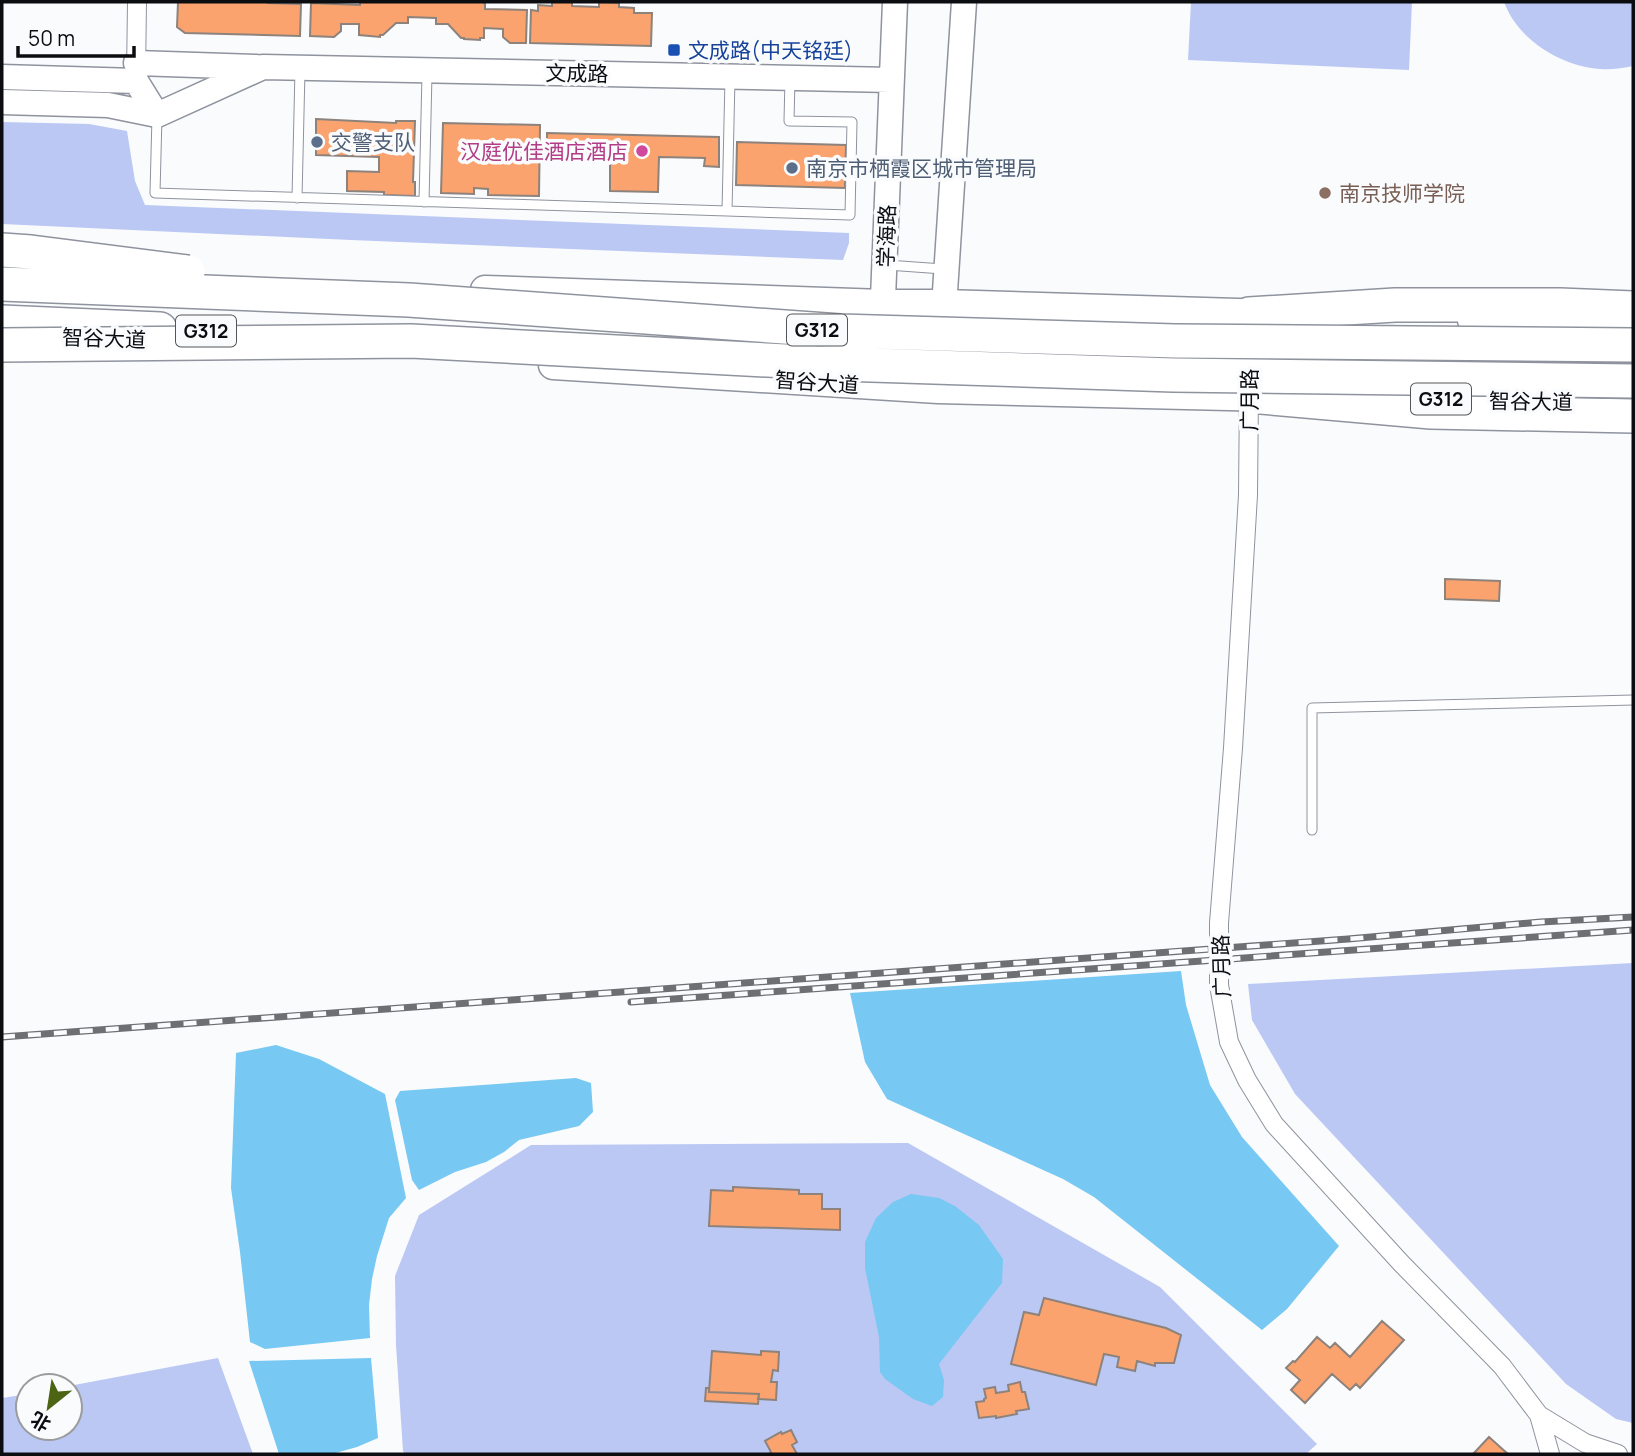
<svg xmlns="http://www.w3.org/2000/svg" width="1635" height="1456" font-family="Manrope,'Noto Sans SC',sans-serif">
<style>
.green{fill:#bbc8f4}
.water{fill:#77c8f2}
.building{fill:#faa36e;stroke:#8d827c;stroke-width:2}
.lines{fill:none;stroke-linecap:round;stroke-linejoin:round}
.lane-casing{stroke:#8f939e;stroke-width:11}
.street-casing{stroke:#8f939e;stroke-width:20}
.secondary-casing{stroke:#8f939e;stroke-width:27}
.primary-casing{stroke:#8f939e;stroke-width:31}
.highway-casing{stroke:#8f939e;stroke-width:36}
.lane{stroke:#fff;stroke-width:9}
.street{stroke:#fff;stroke-width:18}
.secondary{stroke:#fff;stroke-width:24}
.primary{stroke:#fff;stroke-width:28}
.highway{stroke:#fff;stroke-width:33}
.rail-casing{stroke:#6e6f72;stroke-width:7}
.rail{stroke:#fafbfd;stroke-width:4.5;stroke-dasharray:13;stroke-linecap:butt}
.highway-bridge-casing{stroke:#8f939e;stroke-width:36;stroke-linecap:butt}
.highway-bridge{stroke:#fff;stroke-width:33}
.transit-dot{fill:#1a4fb4;stroke:#fafbfd;stroke-width:2.5}
.service-dot{fill:#5c6f8a;stroke:#fafbfd;stroke-width:2.5}
.hotel-dot{fill:#d1479c;stroke:#fafbfd;stroke-width:2.5}
.education-dot{fill:#8d6e63;stroke:#fafbfd;stroke-width:2.5}
.labels{text-anchor:middle;dominant-baseline:central;stroke-width:7;stroke-linejoin:round;paint-order:stroke}
.shield{fill:#fafbfd;stroke:#535457;stroke-width:2}
.shield-label{font-size:19px;font-weight:bold;fill:#0b0d10}
.transit-label{font-size:21px;fill:#164399;stroke:#fafbfd;text-anchor:start}
.street-label{font-size:21px;fill:#0b0d10;stroke:#fafbfd}
.service-label{font-size:21px;fill:#4e5e75;stroke:#fafbfd;text-anchor:start}
.hotel-label{font-size:21px;fill:#b23c85;stroke:#fafbfd;text-anchor:end}
.education-label{font-size:21px;fill:#785e54;stroke:#fafbfd;text-anchor:start}
</style>
<rect width="100%" height="100%" fill="#fafbfd"/>
<path class="green" d="M 1191,2 L 1412,2 L 1409,70 L 1188,60 Z
M 1504,2 L 1633,2 L 1633,66 C 1623,68 1611,70 1600,69 C 1561,66 1518,40 1504,2 Z
M 2,122 L 89,124 L 127,131 L 135,181 L 145,205 L 849,233 L 849,243 L 843,260 L 351,240 L 2,224 Z
M 1633,963 L 1633,1423 L 1616,1419 L 1566,1384 L 1295,1094 L 1252,1020 L 1248,984 Z
M 908,1143 L 1160,1287 L 1317,1444 L 1306,1454 L 405,1454 L 403,1451 L 396,1345 L 395,1276 L 419,1215 L 531,1145 Z
M 218,1358 L 253,1454 L 2,1454 L 2,1398 L 28,1394 L 28,1428 L 70,1428 L 70,1386 L 69,1386 Z"/>
<path class="water" d="M 1181,971 L 1186,1005 L 1210,1085 L 1242,1137 L 1339,1246 L 1287,1309 L 1262,1330 L 1094,1197 L 1063,1179 L 887,1099 L 865,1062 L 850,993 Z
M 276,1045 L 319,1059 L 385,1094 L 406,1198 L 389,1218 L 377,1256 L 372,1279 L 369,1305 L 370,1338 L 265,1349 L 250,1342 L 240,1252 L 231,1188 L 236,1053 Z
M 576,1078 L 591,1083 L 593,1112 L 579,1126 L 519,1140 L 504,1152 L 486,1162 L 455,1172 L 419,1190 L 412,1180 L 395,1100 L 400,1091 Z
M 911,1194 L 939,1198 L 955,1206 L 979,1225 L 1003,1259 L 1002,1283 L 939,1364 L 944,1380 L 943,1397 L 932,1406 L 913,1399 L 885,1379 L 880,1372 L 879,1337 L 865,1268 L 865,1242 L 876,1218 L 893,1202 Z
M 371,1358 L 378,1438 L 357,1447 L 332,1454 L 279,1454 L 249,1361 Z"/>
<path class="building" d="M 178,2 L 268,2 L 268,3 L 301,4 L 300,36 L 185,33 L 177,27 Z
M 360,2 L 483,2 L 485,4 L 485,9 L 527,10 L 526,43 L 510,43 L 503,37 L 503,29 L 484,28 L 484,38 L 480,38 L 480,40 L 464,39 L 464,38 L 461,38 L 448,24 L 436,24 L 436,18 L 408,17 L 408,23 L 396,23 L 383,35 L 380,35 L 380,37 L 359,35 L 359,24 L 341,24 L 341,31 L 334,37 L 310,36 L 311,3 L 360,5 Z
M 552,2 L 572,2 L 572,6 L 599,7 L 599,2 L 619,3 L 619,7 L 634,8 L 634,13 L 652,13 L 651,46 L 530,43 L 531,10 L 538,11 L 538,5 L 552,6 Z
M 316,119 L 396,123 L 396,121 L 415,121 L 413,182 L 415,182 L 415,196 L 384,195 L 384,192 L 347,191 L 347,171 L 379,172 L 379,157 L 316,155 Z
M 443,123 L 540,125 L 539,196 L 488,195 L 488,189 L 474,188 L 474,194 L 441,193 Z
M 547,133 L 719,137 L 719,167 L 704,166 L 705,158 L 659,157 L 658,192 L 610,191 L 610,157 L 566,156 L 566,162 L 547,161 Z
M 737,142 L 846,145 L 845,188 L 736,185 Z
M 1445,579 L 1500,581 L 1499,601 L 1445,599 Z
M 733,1187 L 799,1190 L 799,1194 L 822,1194 L 822,1209 L 840,1209 L 840,1230 L 709,1226 L 711,1190 L 733,1191 Z
M 1044,1298 L 1166,1328 L 1181,1335 L 1174,1363 L 1155,1363 L 1155,1366 L 1137,1361 L 1135,1371 L 1117,1367 L 1119,1357 L 1104,1354 L 1096,1385 L 1011,1364 L 1024,1312 L 1039,1315 Z
M 1382,1321 L 1404,1340 L 1360,1388 L 1356,1384 L 1350,1390 L 1332,1374 L 1305,1403 L 1291,1390 L 1300,1380 L 1286,1368 L 1293,1361 L 1295,1362 L 1317,1337 L 1330,1348 L 1335,1343 L 1350,1357 Z
M 712,1351 L 761,1355 L 761,1351 L 779,1352 L 778,1371 L 773,1370 L 771,1382 L 777,1382 L 776,1400 L 758,1399 L 759,1394 L 709,1392 Z
M 1020,1382 L 1022,1392 L 1025,1392 L 1029,1409 L 1016,1411 L 1017,1414 L 996,1418 L 996,1416 L 979,1418 L 976,1402 L 984,1401 L 984,1399 L 986,1398 L 984,1389 L 995,1387 L 996,1393 L 1009,1391 L 1008,1385 Z
M 706,1388 L 709,1388 L 709,1392 L 759,1394 L 758,1404 L 705,1401 Z
M 791,1430 L 797,1442 L 792,1445 L 797,1454 L 769,1454 L 771,1452 L 765,1441 L 781,1432 L 782,1434 Z
M 1489,1437 L 1499,1446 L 1508,1454 L 1473,1454 Z"/>
<g class="lines">
<g class="lane-casing">
<path id="lane" d="M 730,78 L 727,211 L 850,215 L 852,122 L 789,121 L 790,79
M 157,116 L 155,193 L 727,211
M 297,198 L 300,70
M 424,202 L 427,74
M 887,265 L 943,269
M 1312,830 L 1312,708 L 1633,700"/>
</g>
<g class="street-casing">
<path id="street" d="M 136,75 L 137,2
M 1249,391 L 1248,495 L 1233,748 L 1219,923 L 1219,985 L 1229,1042 L 1247,1080 L 1274,1124 L 1401,1263 L 1502,1366 L 1539,1415 L 1585,1443 L 1618,1454
M 1539,1415 L 1550,1454"/>
</g>
<g class="secondary-casing">
<path id="secondary" d="M 136,63 L 256,67
M 2,77 L 136,81 L 157,115 L 263,67 L 891,80
M 2,102 L 108,105 L 157,115
M 943,322 L 964,2
M 882,323 L 895,2"/>
</g>
<g class="primary-casing">
<path id="primary" d="M 485,290 L 883,304 L 944,304 L 1270,314
M 1472,320 L 1633,326
M 553,365 L 938,389 L 1271,397"/>
</g>
<g class="highway-casing">
<path id="highway" d="M 1249,314 L 1395,305 L 1560,305 L 1633,308
M 2,322 L 160,329
M 1249,396 L 1431,412 L 1633,416"/>
</g>
<use href="#lane" class="lane"/>
<use href="#street" class="street"/>
<use href="#secondary" class="secondary"/>
<use href="#primary" class="primary"/>
<use href="#highway" class="highway"/>
<g class="rail-casing">
<path id="rail" d="M 631,1002 L 1633,930
M 2,1037 L 1348,939 L 1541,922 L 1633,917"/>
</g>
<use href="#rail" class="rail"/>
<g class="highway-bridge-casing">
<path id="highway-bridge" d="M 2,250 L 31,252 L 188,272
M 2,284 L 409,300 L 840,331 L 1175,341 L 1633,345
M 2,345 L 411,341 L 841,364 L 1173,375 L 1633,381"/>
</g>
<use href="#highway-bridge" class="highway-bridge"/>
</g>
<rect class="transit-dot" x="667" y="43" width="14" height="14" rx="3.5"/>
<g class="service-dot">
<circle cx="317" cy="142" r="7"/>
<circle cx="792" cy="168" r="7"/>
</g>
<circle class="hotel-dot" cx="642" cy="151" r="7"/>
<circle class="education-dot" cx="1325" cy="193" r="7"/>
<g class="labels">
<g class="shield">
<rect x="787" y="314.5" width="60" height="31" rx="5"/>
<rect x="176" y="315.5" width="60" height="31" rx="5"/>
<rect x="1411" y="383.5" width="60" height="31" rx="5"/>
</g>
<g class="shield-label">
<text x="817" y="330">G312</text>
<text x="206" y="331">G312</text>
<text x="1441" y="399">G312</text>
</g>
<g class="transit-label">
<text x="688" y="50">文成路(中天铭廷)</text>
</g>
<g class="street-label">
<text transform="translate(577 73) rotate(1)">文成路</text>
<text transform="translate(886 236) rotate(-88)">学海路</text>
<text transform="translate(104 338) rotate(2)">智谷大道</text>
<text transform="translate(817 382) rotate(4)">智谷大道</text>
<text transform="translate(1249 400) rotate(-90)">广月路</text>
<text transform="translate(1531 401) rotate(1)">智谷大道</text>
<text transform="translate(1221 966) rotate(-92)">广月路</text>
</g>
<g class="service-label">
<text x="331" y="142">交警支队</text>
<text x="806" y="168">南京市栖霞区城市管理局</text>
</g>
<g class="hotel-label">
<text x="628" y="151">汉庭优佳酒店酒店</text>
</g>
<g class="education-label">
<text x="1339" y="193">南京技师学院</text>
</g>
</g>
<rect width="1635" height="1456" fill="none" stroke="#0b0d10" stroke-width="7"/>
<g transform="translate(49 1407) rotate(210)"><circle r="33" fill="#fafbfd" stroke="#9a9c9e" stroke-width="2"/>
<path d="M0-5L12 26L0 18L-12 26Z" fill="#4c6413"/>
<text y="-10" font-size="19" font-weight="bold" text-anchor="middle" fill="#0b0d10">北</text>
</g>
<path d="M18 46v10h116v-10" fill="none" stroke="#0b0d10" stroke-width="3.5"/>
<text x="28" y="46" font-size="21" fill="#0b0d10" stroke="#fafbfd" stroke-width="5" paint-order="stroke">50 m</text>
</svg>
